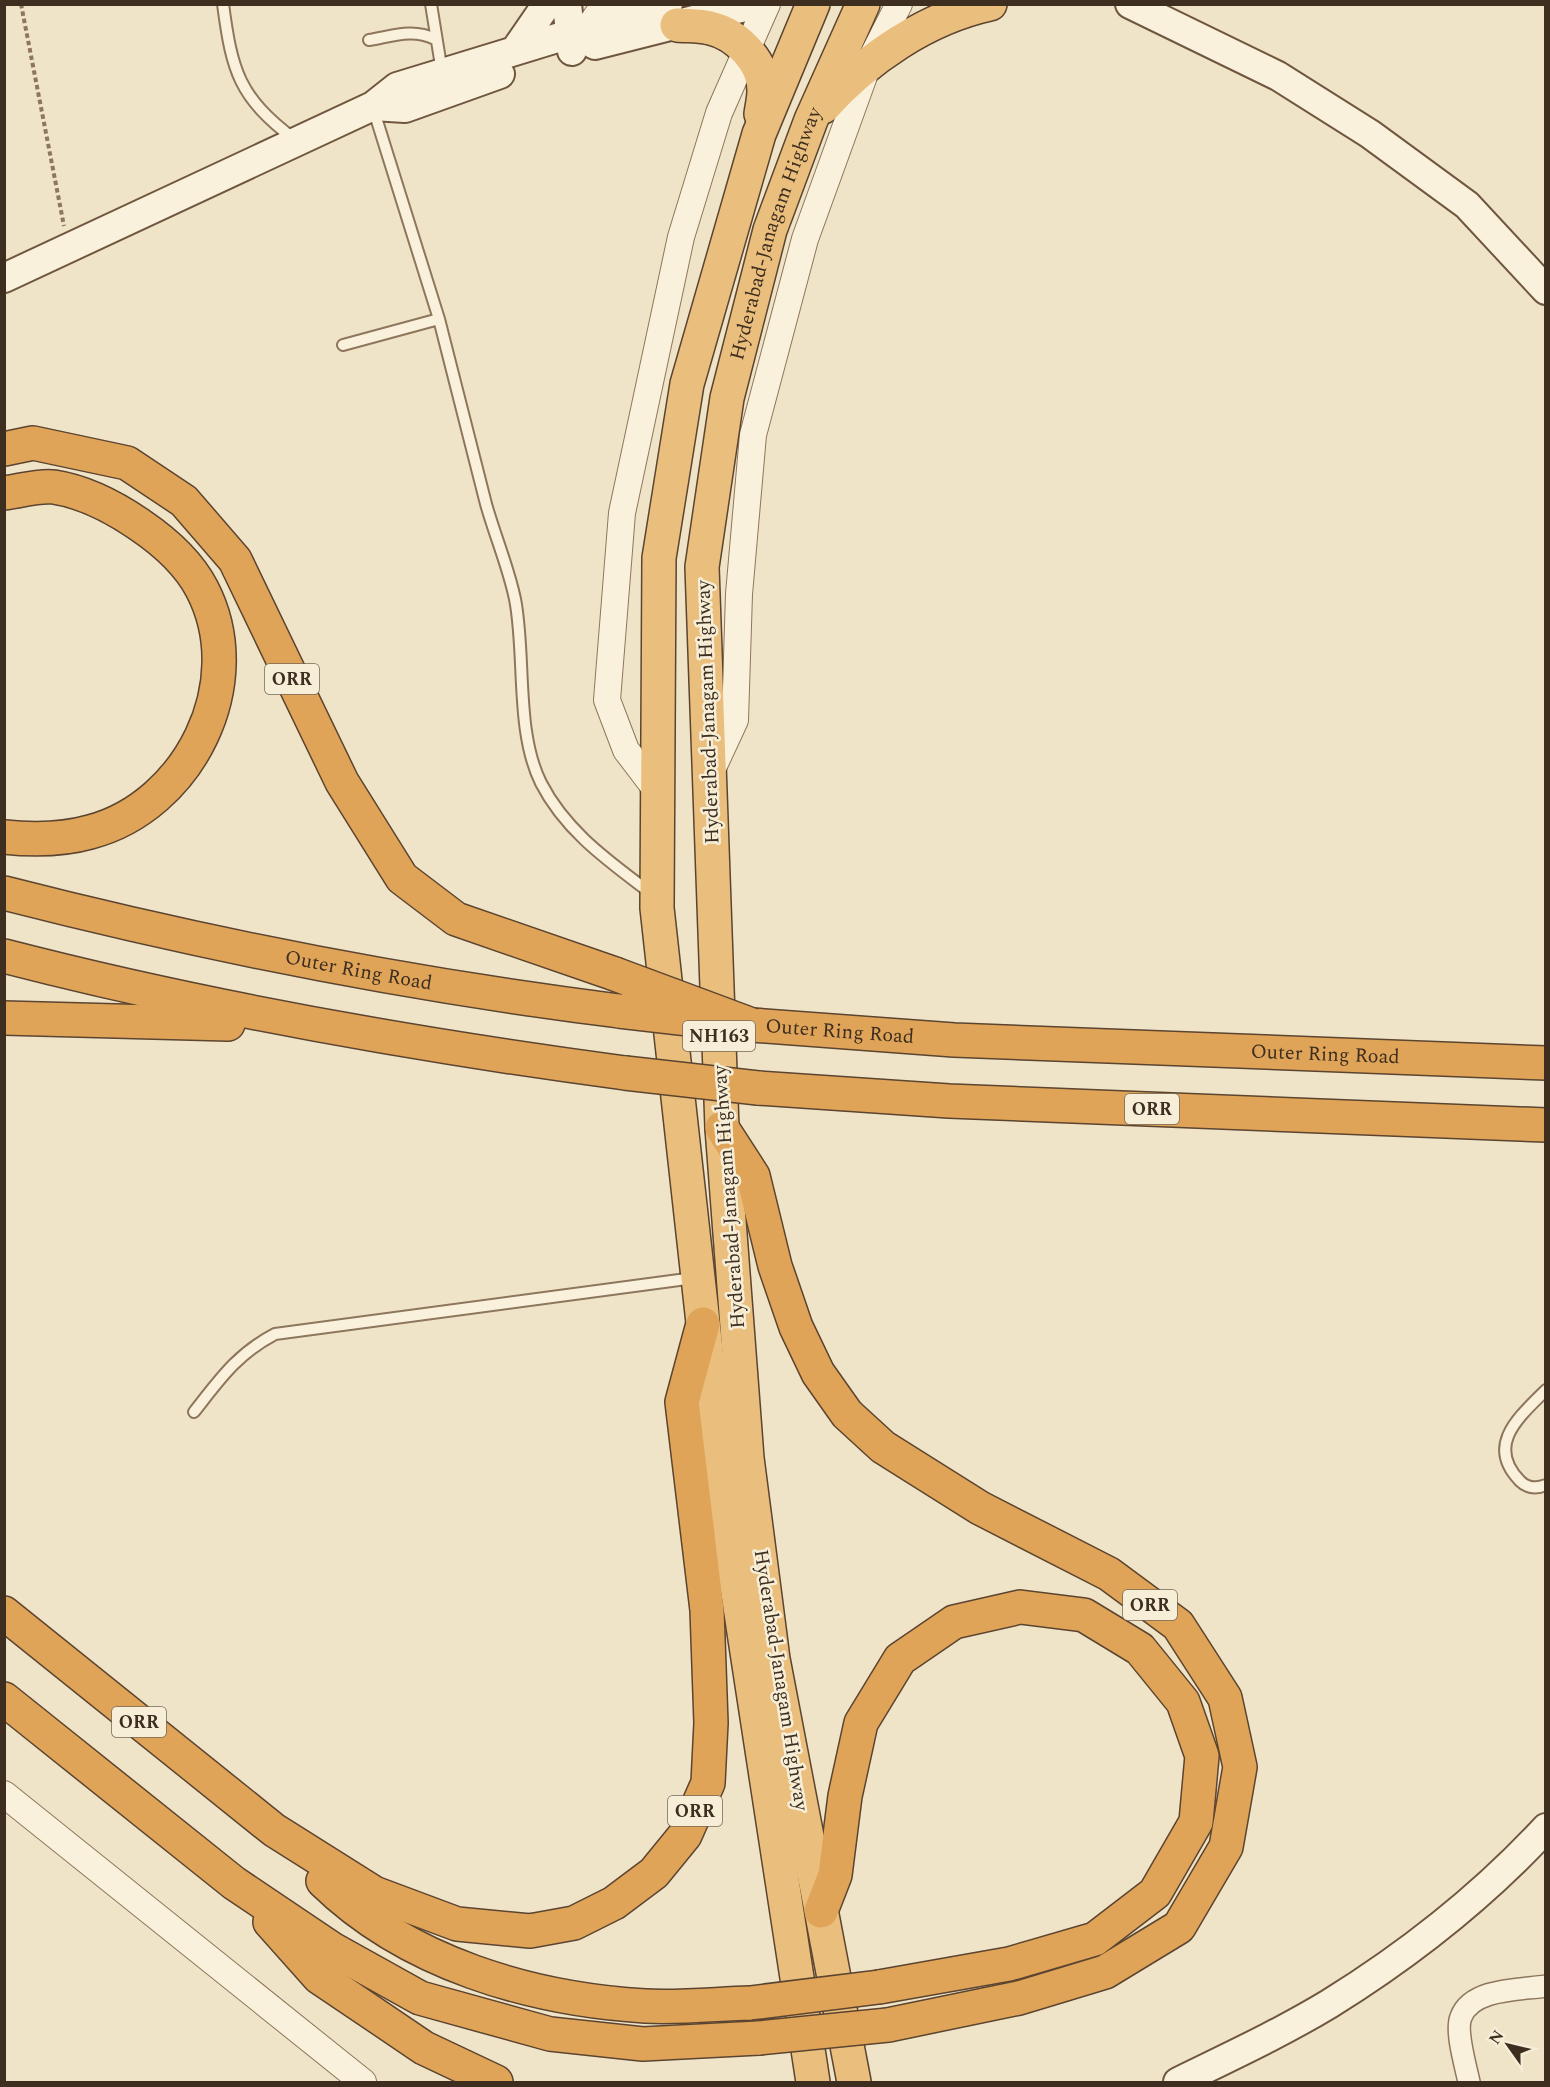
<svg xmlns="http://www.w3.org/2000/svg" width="1550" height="2087" font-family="Spectral,serif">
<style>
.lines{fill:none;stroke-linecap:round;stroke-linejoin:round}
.service-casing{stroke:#8d765c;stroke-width:14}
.minor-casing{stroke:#8d765c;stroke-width:24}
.tertiary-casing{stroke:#8d765c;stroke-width:28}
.secondary-casing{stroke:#6f573f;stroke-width:32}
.trunk-casing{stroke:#5b4430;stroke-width:36}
.motorway-casing{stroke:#5b4430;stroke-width:36}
.path{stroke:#8d765c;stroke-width:4;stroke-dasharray:4.5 3;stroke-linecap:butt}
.service{stroke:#faf1dc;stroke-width:10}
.minor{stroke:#faf1dc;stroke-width:21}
.tertiary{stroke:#faf1dc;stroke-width:26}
.secondary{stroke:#faf1dc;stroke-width:28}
.trunk{stroke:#eabe7c;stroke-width:33}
.motorway{stroke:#e0a458;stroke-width:33}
.motorway-bridge-casing{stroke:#5b4430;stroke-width:36;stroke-linecap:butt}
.motorway-bridge{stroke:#e0a458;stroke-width:33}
.labels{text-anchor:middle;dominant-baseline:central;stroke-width:5;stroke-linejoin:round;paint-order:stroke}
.shield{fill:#f7eed8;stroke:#756857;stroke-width:1.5}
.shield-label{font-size:18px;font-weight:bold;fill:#3d2e20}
.street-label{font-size:20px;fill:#3d2e20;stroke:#f7eed8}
</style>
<rect width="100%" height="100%" fill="#f0e4c8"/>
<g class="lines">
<g class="service-casing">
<path id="service" d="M 223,4 C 232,72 239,97 294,139
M 431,4 L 442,72
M 369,40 C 393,36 413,28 435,39
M 439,319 C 455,380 470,442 486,504 C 495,536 508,566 515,599 C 526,655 515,731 541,783 C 566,832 610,862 652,894
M 343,345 L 439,319 L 373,108
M 1546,1390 C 1519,1417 1485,1445 1520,1481 C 1527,1488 1536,1489 1546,1485
M 194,1412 C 220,1379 237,1354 275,1334 L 694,1278"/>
</g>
<g class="minor-casing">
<path id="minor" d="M 1469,2082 C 1466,2067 1455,2031 1461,2017 C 1472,1988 1520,1990 1546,1986"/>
</g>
<g class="tertiary-casing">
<path id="tertiary" d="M 588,28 L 605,4
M 710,774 L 735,720 L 739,594 L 753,435 L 805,239 L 868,65 L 899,4
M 658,792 L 626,750 L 607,700 L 622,513 L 681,237 L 719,113 L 767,4
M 4,1794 L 363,2082"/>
</g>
<g class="secondary-casing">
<path id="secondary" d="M 567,4 L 572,51
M 1130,4 L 1278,76 L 1370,134 L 1467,205 L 1546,290
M 595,45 L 757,4
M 516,49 L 547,4
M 373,106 L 405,108 L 500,74
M 4,278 L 373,106 L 397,87 L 668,4
M 1178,2082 C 1229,2057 1281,2033 1329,2004 C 1408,1955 1483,1896 1546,1828"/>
</g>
<g class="trunk-casing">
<g id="trunk">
<path d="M 677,25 C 687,26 699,25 710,28 C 737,34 764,62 764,91 C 764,98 762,107 761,114"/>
<path d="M 823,107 C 866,59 926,18 990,4"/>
<path d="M 813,2082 L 720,1476 L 657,908 L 659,558 L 687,384 L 759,134 L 813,4"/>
<path id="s1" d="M 854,2082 L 773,1659 L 747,1458 L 722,1128 L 702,567 L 727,398 L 770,230 L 811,120 L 863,4"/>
</g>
</g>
<g class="motorway-casing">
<g id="motorway">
<path d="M 4,449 L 33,443 L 127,463 L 184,501 L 235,560 L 342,782 L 402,878 L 456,919 L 615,974"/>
<path d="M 4,493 C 20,491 39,485 54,487 C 86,492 114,507 140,525 C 165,542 188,562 202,589 C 251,683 189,806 90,832 C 62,840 33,840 4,837"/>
<path id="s2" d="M 4,893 C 207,945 411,985 619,1011"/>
<path d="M 4,956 C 209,1009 415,1045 625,1073"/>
<path d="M 4,1018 L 228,1024"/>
<path id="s3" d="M 752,1025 L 954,1040 L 1546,1063"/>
<path d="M 758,1088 L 949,1101 L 1546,1125"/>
<path d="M 722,1128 L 753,1176 L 775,1266 L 796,1327 L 818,1373 L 847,1414 L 883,1447 L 980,1508 L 1109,1574 L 1178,1625 L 1225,1698 L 1240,1767 L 1226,1847 L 1179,1927 L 1105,1972 L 1019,1998 L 888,2025"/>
<path d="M 4,1613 L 274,1830 L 374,1893 L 457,1924 L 530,1931 L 574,1923 L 614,1903 L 654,1873 L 685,1835 L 708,1783 L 711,1723 L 707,1610 L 682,1402 L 703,1324"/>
<path d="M 4,1699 L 234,1883 L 332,1949 L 420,1998 L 550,2034 L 643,2044 L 759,2038"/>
<path d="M 323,1881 C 407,1963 530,1999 645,2006 C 679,2008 716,2004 750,2003"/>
<path d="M 821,1911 L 835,1875 L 845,1796 L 861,1723 L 900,1659 L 954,1622 L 1020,1607 L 1084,1615 L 1140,1649 L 1183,1702 L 1202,1756 L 1196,1822 L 1155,1893 L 1095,1939 L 1009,1964 L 879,1987"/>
<path d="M 270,1922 L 319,1977 L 424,2048 L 496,2082"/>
</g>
</g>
<path class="path" d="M 21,4 L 64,226"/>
<use href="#service" class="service"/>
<use href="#minor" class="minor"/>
<use href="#tertiary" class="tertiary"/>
<use href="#secondary" class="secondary"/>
<use href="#trunk" class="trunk"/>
<use href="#motorway" class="motorway"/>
<g class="motorway-bridge-casing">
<path id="motorway-bridge" d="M 615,974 L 752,1025
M 619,1011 L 706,1021
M 625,1073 L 758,1088
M 750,2003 L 879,1987
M 759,2038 L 888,2025"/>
</g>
<use href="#motorway-bridge" class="motorway-bridge"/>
</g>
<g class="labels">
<g class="shield">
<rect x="265" y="664" width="54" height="30" rx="4.5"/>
<rect x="683" y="1021" width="72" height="30" rx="4.5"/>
<rect x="1125" y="1094" width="54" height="30" rx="4.5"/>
<rect x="1123" y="1590" width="54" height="30" rx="4.5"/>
<rect x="112" y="1707" width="54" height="30" rx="4.5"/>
<rect x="668" y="1796" width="54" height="30" rx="4.5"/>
</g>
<g class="shield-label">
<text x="292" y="679">ORR</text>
<text x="719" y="1036">NH163</text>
<text x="1152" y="1109">ORR</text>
<text x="1150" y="1605">ORR</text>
<text x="139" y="1722">ORR</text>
<text x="695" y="1811">ORR</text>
</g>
<g class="street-label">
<text stroke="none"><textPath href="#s1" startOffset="1868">Hyderabad-Janagam Highway</textPath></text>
<text transform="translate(708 712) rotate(-92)">Hyderabad-Janagam Highway</text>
<text stroke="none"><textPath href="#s2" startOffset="363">Outer Ring Road</textPath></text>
<text stroke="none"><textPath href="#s3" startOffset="88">Outer Ring Road</textPath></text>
<text stroke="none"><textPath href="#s3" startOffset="574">Outer Ring Road</textPath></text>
<text transform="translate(729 1197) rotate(-94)">Hyderabad-Janagam Highway</text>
<text transform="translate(781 1680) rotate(81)">Hyderabad-Janagam Highway</text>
</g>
</g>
<rect width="1550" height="2087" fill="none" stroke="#3d2e20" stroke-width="12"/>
<g transform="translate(1508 2045) rotate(304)" stroke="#f7eed8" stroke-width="4.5" paint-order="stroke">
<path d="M0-4.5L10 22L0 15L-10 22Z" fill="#3d2e20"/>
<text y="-9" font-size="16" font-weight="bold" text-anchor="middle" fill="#3d2e20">N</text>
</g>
</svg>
